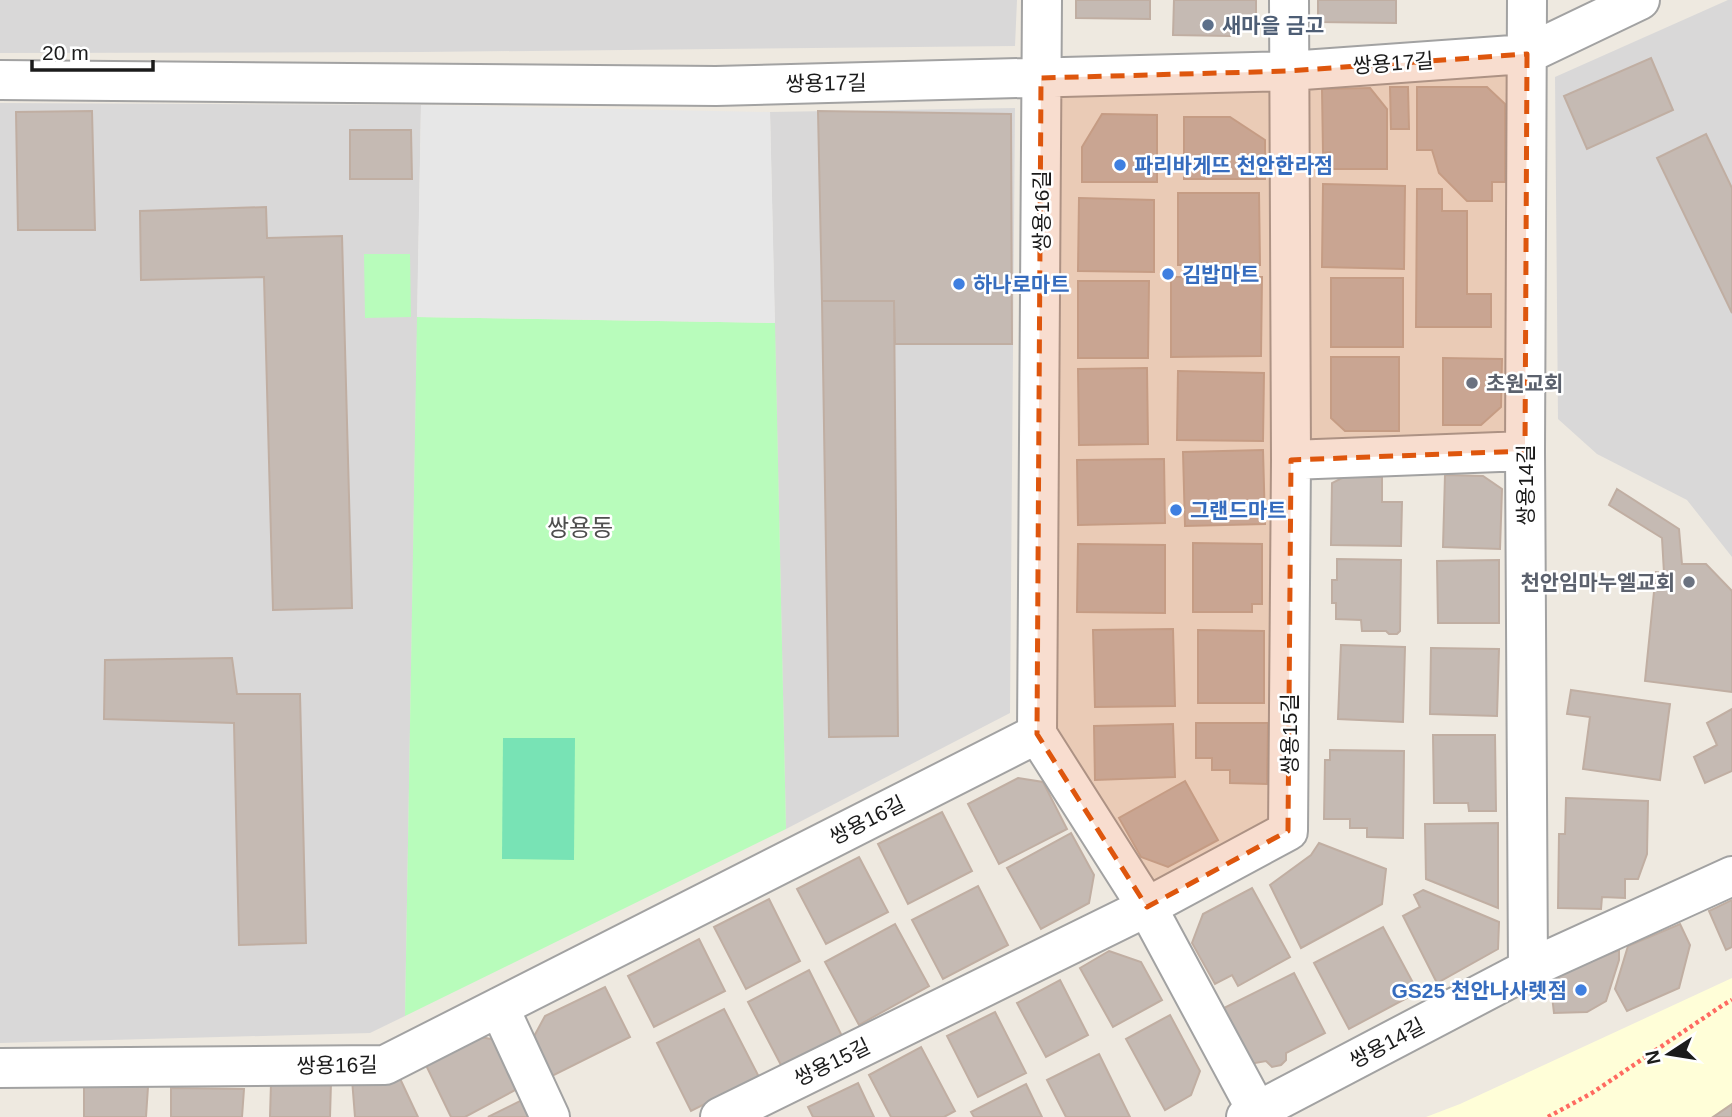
<svg xmlns="http://www.w3.org/2000/svg" width="1732" height="1117" font-family="Helvetica,'Noto Sans KR',sans-serif">
<style>
.residential{fill:#d9d8d8}
.education{fill:#fffed8}
.park{fill:#b8fcbb}
.pitch{fill:#78e3b5}
.parking{fill:#e7e7e7}
.building{fill:#c5bab3;stroke:#c0aea2;stroke-width:2}
.lines{fill:none;stroke-linecap:round;stroke-linejoin:round}
.minor-casing{stroke:#a2a2a2;stroke-width:42}
.path{stroke:#ff6a60;stroke-width:4.5;stroke-dasharray:3.5 3.5;stroke-linecap:butt}
.minor{stroke:#fff;stroke-width:38}
.marked{fill:#de560d;fill-opacity:0.2;stroke:#de560d;stroke-width:5;stroke-dasharray:14 9;stroke-linejoin:round}
.service-dot{fill:#5c6f8a;stroke:#fff;stroke-width:2.5}
.shop-dot{fill:#3f7fe0;stroke:#fff;stroke-width:2.5}
.worship-dot{fill:#6b7280;stroke:#fff;stroke-width:2.5}
.labels{text-anchor:middle;dominant-baseline:central;stroke-width:5;stroke-linejoin:round;paint-order:stroke}
.service-label{font-size:21px;font-weight:bold;fill:#4e5e75;stroke:#fff;text-anchor:start}
.street-label{font-size:21px;fill:#1b1b1b;stroke:#fff}
.shop-label{font-size:21px;font-weight:bold;fill:#366cbe;stroke:#fff;text-anchor:start}
.worship-label{font-size:21px;font-weight:bold;fill:#5b616d;stroke:#fff;text-anchor:start}
.quarter-label{font-size:24px;fill:#4e4e4e;stroke:#fff}
</style>
<rect width="100%" height="100%" fill="#eee9e0"/>
<path class="residential" d="M 0,0 L 1017,0 L 1015,46 L 422,52 L 0,53 Z
M 1728,0 L 1732,0 L 1732,557 L 1687,500 L 1597,454 L 1558,419 L 1555,77 Z
M 0,103 L 421,105 L 405,1016 L 370,1033 L 0,1043 Z
M 1015,108 L 1010,713 L 786,829 L 770,112 Z"/>
<path class="education" d="M 1732,978 L 1732,1117 L 1426,1117 L 1460,1104 Z"/>
<path class="park" d="M 364,254 L 410,254 L 411,317 L 365,318 Z
M 417,317 L 775,323 L 786,829 L 405,1016 Z"/>
<path class="pitch" d="M 503,738 L 575,738 L 574,860 L 502,859 Z"/>
<path class="parking" d="M 421,105 L 770,112 L 775,323 L 417,317 Z"/>
<path class="building" d="M 1076,0 L 1150,0 L 1150,19 L 1076,18 Z
M 1174,0 L 1256,0 L 1256,14 L 1230,36 L 1173,35 Z
M 1318,0 L 1396,0 L 1396,23 L 1318,22 Z
M 1651,58 L 1673,110 L 1587,149 L 1564,96 Z
M 1390,87 L 1408,87 L 1409,129 L 1391,129 Z
M 1417,87 L 1487,87 L 1505,104 L 1505,182 L 1492,182 L 1492,201 L 1467,201 L 1439,173 L 1432,150 L 1417,150 Z
M 1370,88 L 1387,109 L 1387,169 L 1330,169 L 1330,152 L 1323,153 L 1322,89 Z
M 92,111 L 95,230 L 18,230 L 16,112 Z
M 818,111 L 1011,114 L 1012,344 L 895,344 L 894,301 L 822,301 Z
M 1102,114 L 1157,115 L 1157,182 L 1082,182 L 1082,147 Z
M 1184,117 L 1230,117 L 1265,140 L 1265,179 L 1184,179 Z
M 350,130 L 411,130 L 412,179 L 350,179 Z
M 1706,134 L 1732,188 L 1732,313 L 1657,158 Z
M 1323,184 L 1405,186 L 1404,269 L 1322,267 Z
M 1417,189 L 1442,189 L 1442,211 L 1467,211 L 1467,294 L 1491,294 L 1491,327 L 1416,327 Z
M 1178,193 L 1259,193 L 1260,265 L 1178,265 Z
M 1079,198 L 1154,200 L 1154,272 L 1078,271 Z
M 266,207 L 267,238 L 342,236 L 352,608 L 273,610 L 264,277 L 141,280 L 140,211 Z
M 1171,277 L 1262,277 L 1261,356 L 1171,357 Z
M 1331,278 L 1403,278 L 1403,347 L 1331,347 Z
M 1078,281 L 1149,281 L 1148,358 L 1078,358 Z
M 822,301 L 894,301 L 898,736 L 829,737 Z
M 1331,357 L 1399,357 L 1399,431 L 1345,431 L 1331,418 Z
M 1443,358 L 1502,359 L 1501,407 L 1481,425 L 1443,425 Z
M 1147,368 L 1148,444 L 1079,445 L 1078,369 Z
M 1178,371 L 1264,373 L 1263,441 L 1177,440 Z
M 1263,450 L 1265,524 L 1185,526 L 1183,452 Z
M 1164,459 L 1165,523 L 1078,525 L 1077,460 Z
M 1445,475 L 1483,476 L 1502,489 L 1500,549 L 1443,547 Z
M 1346,476 L 1382,477 L 1382,502 L 1402,502 L 1401,546 L 1331,545 L 1332,483 Z
M 1617,489 L 1679,529 L 1682,564 L 1706,564 L 1732,591 L 1732,692 L 1645,681 L 1656,572 L 1664,573 L 1662,538 L 1609,505 Z
M 1193,543 L 1262,544 L 1262,604 L 1252,604 L 1252,612 L 1193,612 Z
M 1078,544 L 1165,545 L 1165,613 L 1077,612 Z
M 1337,559 L 1401,560 L 1400,631 L 1397,634 L 1389,634 L 1386,631 L 1362,631 L 1361,620 L 1336,619 L 1336,603 L 1332,603 L 1332,580 L 1337,580 Z
M 1499,560 L 1499,623 L 1438,623 L 1437,561 Z
M 1173,629 L 1175,706 L 1095,707 L 1093,630 Z
M 1198,630 L 1264,631 L 1264,703 L 1198,703 Z
M 1341,645 L 1405,647 L 1403,722 L 1338,719 Z
M 1431,648 L 1499,649 L 1497,716 L 1430,714 Z
M 232,658 L 237,694 L 300,694 L 306,943 L 239,945 L 234,723 L 104,719 L 105,660 Z
M 1571,690 L 1670,704 L 1660,780 L 1583,769 L 1590,717 L 1567,714 Z
M 1732,709 L 1732,771 L 1705,783 L 1694,757 L 1717,745 L 1707,723 Z
M 1196,723 L 1268,723 L 1267,784 L 1230,783 L 1230,770 L 1212,770 L 1212,758 L 1196,758 Z
M 1173,724 L 1175,777 L 1095,780 L 1094,726 Z
M 1433,735 L 1495,735 L 1496,811 L 1469,811 L 1468,803 L 1434,803 Z
M 1330,750 L 1404,751 L 1403,838 L 1367,837 L 1367,828 L 1350,828 L 1350,819 L 1324,819 L 1325,760 L 1330,760 Z
M 1018,778 L 1043,782 L 1067,829 L 999,864 L 968,804 Z
M 1185,781 L 1218,840 L 1168,867 L 1141,857 L 1119,818 Z
M 1566,798 L 1648,801 L 1647,854 L 1638,879 L 1625,879 L 1625,898 L 1602,897 L 1601,909 L 1558,908 L 1559,834 L 1565,834 Z
M 942,812 L 972,871 L 908,904 L 878,844 Z
M 1498,823 L 1498,908 L 1426,879 L 1425,824 Z
M 1071,833 L 1094,875 L 1089,903 L 1041,929 L 1007,868 Z
M 1319,843 L 1386,869 L 1382,904 L 1301,948 L 1270,885 L 1311,855 Z
M 859,857 L 888,912 L 826,944 L 797,889 Z
M 978,886 L 1008,945 L 943,979 L 912,920 Z
M 1252,888 L 1290,957 L 1238,986 L 1232,975 L 1215,984 L 1192,943 L 1203,914 Z
M 1423,890 L 1499,922 L 1498,949 L 1437,983 L 1403,916 L 1420,907 L 1414,895 Z
M 769,899 L 800,961 L 746,989 L 714,927 Z
M 1732,900 L 1732,947 L 1726,950 L 1709,911 Z
M 895,924 L 929,986 L 859,1025 L 825,962 Z
M 1680,924 L 1690,945 L 1679,988 L 1627,1011 L 1615,989 L 1628,946 Z
M 1383,927 L 1418,992 L 1349,1029 L 1314,963 Z
M 699,939 L 725,991 L 654,1027 L 628,976 Z
M 1619,950 L 1619,960 L 1606,1001 L 1587,1012 L 1554,1013 L 1550,979 Z
M 1109,951 L 1141,962 L 1162,1000 L 1113,1027 L 1080,968 Z
M 809,970 L 842,1036 L 782,1067 L 748,1002 Z
M 1294,973 L 1325,1033 L 1286,1053 L 1286,1060 L 1281,1065 L 1272,1067 L 1266,1061 L 1250,1064 L 1222,1009 Z
M 1060,980 L 1088,1035 L 1046,1057 L 1017,1003 Z
M 605,987 L 630,1037 L 550,1077 L 532,1040 L 545,1016 Z
M 724,1009 L 759,1077 L 691,1111 L 657,1043 Z
M 995,1012 L 1026,1073 L 978,1097 L 947,1036 Z
M 1170,1015 L 1200,1071 L 1191,1095 L 1165,1110 L 1126,1039 Z
M 475,1036 L 496,1040 L 517,1089 L 465,1117 L 451,1117 L 423,1059 Z
M 921,1047 L 955,1111 L 944,1117 L 891,1117 L 869,1075 Z
M 1099,1054 L 1130,1117 L 1066,1117 L 1047,1080 Z
M 396,1070 L 418,1117 L 355,1117 L 352,1079 Z
M 331,1082 L 330,1117 L 270,1117 L 271,1083 Z
M 858,1083 L 874,1117 L 813,1117 L 808,1107 Z
M 1026,1084 L 1042,1117 L 974,1117 L 971,1112 Z
M 84,1086 L 148,1087 L 146,1117 L 84,1117 Z
M 171,1088 L 244,1089 L 242,1117 L 171,1117 Z
M 522,1100 L 530,1117 L 488,1117 Z
M 1732,1104 L 1732,1117 L 1713,1117 Z"/>
<g class="lines">
<g class="minor-casing">
<path id="minor" d="M 0,80 L 716,86 L 1289,71 L 1527,54 L 1640,0
M 1291,460 L 1525,451
M 1037,734 L 1147,907 L 1257,1111
M 1528,969 L 1732,876
M 499,1007 L 550,1117
M 0,1068 L 385,1065 L 1037,734 L 1042,0
M 720,1117 L 1147,907 L 1288,831 L 1291,460 L 1289,0
M 1246,1117 L 1528,969 L 1525,451 L 1527,0"/>
</g>
<path class="path" d="M 1548,1117 L 1592,1093 L 1723,1005 L 1732,1000"/>
<use href="#minor" class="minor"/>
</g>
<path class="marked" d="M 1527,54 L 1525,451 L 1291,460 L 1288,831 L 1147,907 L 1037,734 L 1041,78 L 1289,71 Z"/>
<circle class="service-dot" cx="1208" cy="25" r="7"/>
<g class="shop-dot">
<circle cx="1120" cy="165" r="7"/>
<circle cx="1168" cy="274" r="7"/>
<circle cx="959" cy="284" r="7"/>
<circle cx="1176" cy="510" r="7"/>
<circle cx="1581" cy="990" r="7"/>
</g>
<g class="worship-dot">
<circle cx="1472" cy="383" r="7"/>
<circle cx="1689" cy="582" r="7"/>
</g>
<g class="labels">
<g class="service-label">
<text x="1222" y="25">새마을 금고</text>
</g>
<g class="street-label">
<text transform="translate(1393 63) rotate(-4)">쌍용17길</text>
<text transform="translate(826 83) rotate(-1)">쌍용17길</text>
<text transform="translate(1041 211) rotate(-90)">쌍용16길</text>
<text transform="translate(1525 485) rotate(-90)">쌍용14길</text>
<text transform="translate(1289 734) rotate(-90)">쌍용15길</text>
<text transform="translate(867 820) rotate(-27)">쌍용16길</text>
<text transform="translate(1387 1043) rotate(-28)">쌍용14길</text>
<text transform="translate(832 1062) rotate(-26)">쌍용15길</text>
<text transform="translate(337 1065) rotate(-1)">쌍용16길</text>
</g>
<g class="shop-label">
<text x="1134" y="165">파리바게뜨 천안한라점</text>
<text x="1182" y="274">김밥마트</text>
<text x="973" y="284">하나로마트</text>
<text x="1190" y="510">그랜드마트</text>
<text x="1567" y="990" text-anchor="end">GS25 천안나사렛점</text>
</g>
<g class="worship-label">
<text x="1486" y="383">초원교회</text>
<text x="1675" y="582" text-anchor="end">천안임마누엘교회</text>
</g>
<g class="quarter-label">
<text x="580" y="527">쌍용동</text>
</g>
</g>
<g transform="translate(1669 1054) rotate(258)" stroke="#ffffff" stroke-width="5" paint-order="stroke">
<path d="M0-5L12 26L0 18L-12 26Z" fill="#1b1b1b"/>
<text y="-10" font-size="19" font-weight="bold" text-anchor="middle" fill="#1b1b1b">N</text>
</g>
<path d="M32 60v10h121v-10" fill="none" stroke="#1b1b1b" stroke-width="3.5"/>
<text x="42" y="60" font-size="21" fill="#1b1b1b" stroke="#ffffff" stroke-width="5" paint-order="stroke">20 m</text>
</svg>
